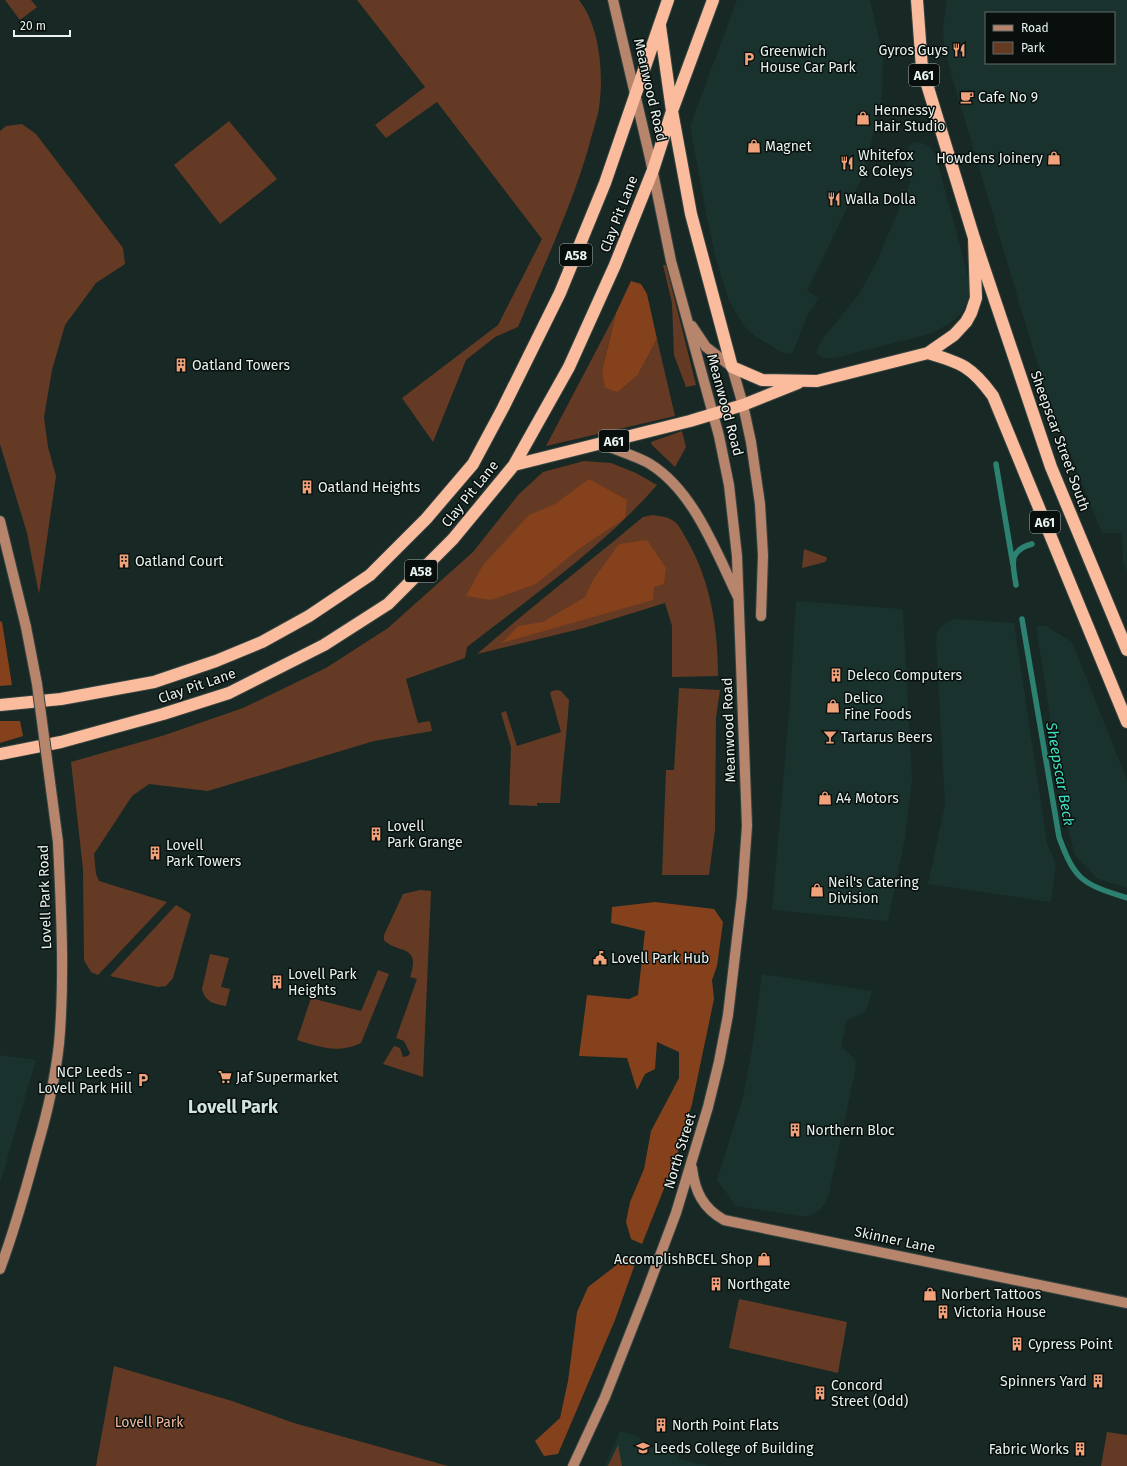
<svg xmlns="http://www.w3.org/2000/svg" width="1127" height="1466" font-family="'Fira Sans',sans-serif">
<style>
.built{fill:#1a322d;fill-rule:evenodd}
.green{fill:#653a24}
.forest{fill:#85411b}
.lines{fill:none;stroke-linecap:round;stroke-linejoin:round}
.stream{stroke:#2d8171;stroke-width:5.5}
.secondary-casing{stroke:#354440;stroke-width:12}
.highway-casing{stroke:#354440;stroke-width:14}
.secondary{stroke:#b7846c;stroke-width:10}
.highway{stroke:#fbbc9d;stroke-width:12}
.secondary-bridge-casing{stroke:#354440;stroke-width:12;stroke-linecap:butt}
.secondary-bridge{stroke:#b7846c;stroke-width:10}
.labels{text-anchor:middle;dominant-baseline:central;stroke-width:3;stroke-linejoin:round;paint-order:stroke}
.shield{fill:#080f0d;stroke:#a5aeab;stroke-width:1}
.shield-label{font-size:13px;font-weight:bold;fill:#e8f2ef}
.poi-label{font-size:14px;fill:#e8f2ef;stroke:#080f0d;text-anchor:start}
.street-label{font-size:14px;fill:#e8f2ef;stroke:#080f0d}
.park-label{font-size:14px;fill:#f5b89a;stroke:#080f0d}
.water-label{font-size:15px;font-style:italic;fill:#3dddbf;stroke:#080f0d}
.district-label{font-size:18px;font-weight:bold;fill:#d1e5e0;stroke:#080f0d}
</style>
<rect width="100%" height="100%" fill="#182824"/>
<path class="built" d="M 737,0 L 870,0 L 883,56 L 882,98 L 864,173 L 807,291 L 819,298 L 807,316 L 793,352 L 790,354 L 781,352 L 755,336 L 744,326 L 729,301 L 716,259 L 707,218 L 690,126 Z
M 947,0 L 1127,0 L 1127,571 L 1123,561 L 1122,533 L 1102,533 L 1045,389 L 949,67 L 944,45 L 943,26 ZM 986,13 L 1114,13 L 1114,63 L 986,63 Z
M 918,142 L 925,144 L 931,148 L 936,156 L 966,268 L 970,288 L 968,301 L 961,313 L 953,321 L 933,333 L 835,358 L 822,358 L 817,354 L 817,349 L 824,337 L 859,294 L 877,261 L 910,183 L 904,157 L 907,149 L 912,143 Z
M 796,601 L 901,609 L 903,613 L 912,779 L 905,838 L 888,921 L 772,910 L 789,714 Z
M 955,619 L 1014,623 L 1047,843 L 1056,864 L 1051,902 L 928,884 L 945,805 L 936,640 L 937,632 L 941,627 L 948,622 Z
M 1036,626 L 1046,626 L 1072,642 L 1127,780 L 1127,888 L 1096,878 L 1075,855 L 1067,826 Z
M 762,974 L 872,991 L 867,1009 L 862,1014 L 847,1020 L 841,1046 L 854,1058 L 856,1065 L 855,1072 L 829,1193 L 824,1205 L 818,1211 L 809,1216 L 800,1216 L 736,1206 L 717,1180 L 743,1097 L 753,1043 Z
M 0,1055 L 36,1060 L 0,1183 Z
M 620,1431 L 634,1435 L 646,1442 L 674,1447 L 674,1450 L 679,1451 L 679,1459 L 709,1466 L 605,1466 Z"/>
<path class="green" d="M 5,0 L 31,0 L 37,7 L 20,20 Z
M 357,0 L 579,0 C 600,27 604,74 599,108 C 597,120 592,133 589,146 C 571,208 543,267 518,327 L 495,337 L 466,360 L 433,442 L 402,398 L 498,325 L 542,239 L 437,102 L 386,138 L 375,125 L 425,87 Z
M 229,121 L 277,179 L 220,224 L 174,165 Z
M 22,124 L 36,134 L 123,248 L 125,264 L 96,283 L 65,325 L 52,370 L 44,417 L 48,447 L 56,476 L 39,594 L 27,533 L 0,444 L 0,131 L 6,126 Z
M 663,265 L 666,265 L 696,385 L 686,387 L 674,355 L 672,303 Z
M 616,313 L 602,371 L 618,392 L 638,375 L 657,339 L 675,416 L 546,446 Z
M 682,431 L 686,447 L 675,467 L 652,445 L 651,442 Z
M 584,461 L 611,463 L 636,473 L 657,485 C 602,548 532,596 467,647 L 465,658 L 406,679 L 418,723 L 430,721 L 432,731 L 374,741 L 208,791 L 149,784 L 132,796 L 94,854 L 96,874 L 99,881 L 167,902 L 98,975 L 91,972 L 84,960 L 83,869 L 71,762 L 165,735 L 243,708 L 326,668 L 388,628 L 473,552 L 519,494 L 543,472 Z
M 652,515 C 658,516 667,516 672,520 C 679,524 683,533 687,540 C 711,582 718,629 718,676 L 672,677 L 672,626 L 665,603 L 584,628 L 477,654 C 531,607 588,563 643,517 Z
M 804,549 L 826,557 L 827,559 L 825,562 L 802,568 Z
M 679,688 L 720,690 L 716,718 L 715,830 L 709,875 L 662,875 L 666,770 L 674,770 Z
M 557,690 L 561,691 L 569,700 C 567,734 562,768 560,803 L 537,803 L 537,806 L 509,805 L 511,747 L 501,713 L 506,711 L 517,746 L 561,732 L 550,693 L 552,691 Z
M 420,890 L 431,891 L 423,1077 L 383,1064 L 394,1046 L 400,1048 L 403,1057 L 408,1056 L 410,1053 L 404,1041 L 396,1038 L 417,979 L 410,977 C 422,943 396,954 384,940 L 384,935 L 403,894 Z
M 176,905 L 191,914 L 173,978 L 166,986 L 158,987 L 110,976 Z
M 210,954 L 229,958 L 221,987 L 230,989 L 226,1006 C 214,1004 205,1002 202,989 Z
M 378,970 L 389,974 L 361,1043 C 336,1054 321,1047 297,1040 L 311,998 L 361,1011 Z
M 739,1299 L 847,1322 L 838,1373 L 729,1348 Z
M 114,1366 L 232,1401 L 294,1423 L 448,1466 L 96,1466 Z
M 1107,1432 L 1127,1435 L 1127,1466 L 1101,1466 Z
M 618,1445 L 622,1466 L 608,1466 Z"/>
<path class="forest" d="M 631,281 L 641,284 L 647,294 L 657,339 L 638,375 L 618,392 L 605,388 L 602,371 L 616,313 Z
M 589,479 L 627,500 L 625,518 L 576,551 L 536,584 L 491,600 L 466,596 L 483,565 L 529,515 L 555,504 Z
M 647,540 L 666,568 L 664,584 L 654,587 L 653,600 L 502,643 L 518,626 L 543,622 L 585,597 L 593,580 L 619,544 Z
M 0,621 L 2,622 L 12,685 L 0,686 Z
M 0,721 L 20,721 L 23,736 L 0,743 Z
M 655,902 L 714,909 L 723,922 L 717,966 L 712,980 L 714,999 L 692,1104 L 675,1161 L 642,1244 L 631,1239 L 626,1222 L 630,1202 L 644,1169 L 651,1131 L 679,1078 L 679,1052 L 657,1042 L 655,1069 L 645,1074 L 637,1090 L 627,1058 L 579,1056 L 587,995 L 629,999 L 638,995 L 645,931 L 611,923 L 612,907 Z
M 627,1257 L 636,1261 L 615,1320 L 558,1454 L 544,1456 L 535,1441 L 560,1418 L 568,1381 L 577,1312 L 588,1287 Z"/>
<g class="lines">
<path class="stream" d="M 996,464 L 1013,565
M 1016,585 C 1013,564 1007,551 1032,544
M 1022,619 L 1059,837 C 1075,881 1083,884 1127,898"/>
<g class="secondary-casing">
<path id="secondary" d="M 692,326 L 706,347 L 732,367 L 743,405 L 751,442 L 760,504 L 763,555 L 761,616
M 602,444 C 616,450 639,457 650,464 C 694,491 716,552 738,597
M 0,521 L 26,627
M 692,1168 C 695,1192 703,1208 724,1220 L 1127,1303
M 0,1269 C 15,1229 26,1189 37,1148 C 47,1114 55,1080 59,1044 C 65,977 61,909 58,842
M 573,1466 L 605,1397 L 646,1293 L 676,1213 L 708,1107 L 719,1062 L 728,1015 L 742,896 L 747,826 L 737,556 L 729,485 L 719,436 L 671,261 L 650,158 L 613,0"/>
</g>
<g class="highway-casing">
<path id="highway" d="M 917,0 L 922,68 L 974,238 L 1051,467 L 1127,650
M 660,26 L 672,111 L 691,214 L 732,367 L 762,380 L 817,381 L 928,353 L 954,335 L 966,322 L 971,313 L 976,298 L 974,238
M 928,353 C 962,363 972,367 993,396 L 1127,722
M 514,465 L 690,421 L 743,405 L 798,383
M 0,705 L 61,699 L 154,682 L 216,661 L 262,642 L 309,616 L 370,575 L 426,519 L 473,464 L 503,408 L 560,293 L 605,183 L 668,0
M 0,754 L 61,742 L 163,714 L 229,693 L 324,645 L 388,604 L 453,539 L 514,465 L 569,367 L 615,265 L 653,170 L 672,111 L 713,0"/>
</g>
<use href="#secondary" class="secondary"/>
<use href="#highway" class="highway"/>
<g class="secondary-bridge-casing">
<path id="secondary-bridge" d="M 26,627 L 37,684 L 58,842"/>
</g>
<use href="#secondary-bridge" class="secondary-bridge"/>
</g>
<defs>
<g id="restaurant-bare" transform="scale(1.08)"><path d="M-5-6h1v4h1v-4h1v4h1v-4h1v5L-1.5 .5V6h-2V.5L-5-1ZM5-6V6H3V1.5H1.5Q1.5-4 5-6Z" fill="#f1a27b" stroke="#080f0d" stroke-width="2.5" paint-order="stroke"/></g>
<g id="parking-bare" transform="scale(1.08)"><path d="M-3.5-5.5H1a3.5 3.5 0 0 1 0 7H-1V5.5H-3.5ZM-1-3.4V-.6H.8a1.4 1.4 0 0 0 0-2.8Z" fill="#f1a27b" stroke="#080f0d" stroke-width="2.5" paint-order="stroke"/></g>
<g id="cafe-bare" transform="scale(1.08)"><path d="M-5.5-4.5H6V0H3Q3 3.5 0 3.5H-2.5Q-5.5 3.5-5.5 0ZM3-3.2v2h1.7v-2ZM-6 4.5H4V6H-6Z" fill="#f1a27b" stroke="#080f0d" stroke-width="2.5" paint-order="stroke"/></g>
<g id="shop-bare" transform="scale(1.08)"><path d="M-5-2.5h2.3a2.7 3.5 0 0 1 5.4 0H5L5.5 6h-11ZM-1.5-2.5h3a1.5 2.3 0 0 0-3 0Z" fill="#f1a27b" stroke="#080f0d" stroke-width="2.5" paint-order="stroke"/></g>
<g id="building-bare" transform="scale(1.08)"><path d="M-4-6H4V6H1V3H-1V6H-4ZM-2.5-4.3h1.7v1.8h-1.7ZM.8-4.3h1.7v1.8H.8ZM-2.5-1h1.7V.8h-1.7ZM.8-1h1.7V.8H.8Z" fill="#f1a27b" stroke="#080f0d" stroke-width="2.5" paint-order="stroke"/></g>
<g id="bar-bare" transform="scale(1.08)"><path d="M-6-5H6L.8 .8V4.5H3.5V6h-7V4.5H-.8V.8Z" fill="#f1a27b" stroke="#080f0d" stroke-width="2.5" paint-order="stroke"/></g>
<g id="civic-bare" transform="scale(1.08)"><path d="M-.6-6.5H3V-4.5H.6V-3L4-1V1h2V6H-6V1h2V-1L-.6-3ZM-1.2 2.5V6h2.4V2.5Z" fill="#f1a27b" stroke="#080f0d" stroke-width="2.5" paint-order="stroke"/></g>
<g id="supermarket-bare" transform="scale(1.08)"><path d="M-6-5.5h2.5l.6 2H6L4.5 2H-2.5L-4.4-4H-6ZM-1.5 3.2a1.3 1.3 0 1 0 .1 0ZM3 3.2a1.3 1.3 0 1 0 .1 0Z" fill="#f1a27b" stroke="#080f0d" stroke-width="2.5" paint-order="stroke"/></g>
<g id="university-bare" transform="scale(1.08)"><path d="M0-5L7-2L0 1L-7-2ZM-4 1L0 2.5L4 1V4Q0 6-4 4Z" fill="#f1a27b" stroke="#080f0d" stroke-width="2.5" paint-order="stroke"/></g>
</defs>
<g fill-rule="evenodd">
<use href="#restaurant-bare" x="959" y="50"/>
<use href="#parking-bare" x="749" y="59"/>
<use href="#cafe-bare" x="967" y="97"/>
<use href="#shop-bare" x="863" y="118"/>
<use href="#shop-bare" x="754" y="146"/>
<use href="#shop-bare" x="1054" y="158"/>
<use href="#restaurant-bare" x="847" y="163"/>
<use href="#restaurant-bare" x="834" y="199"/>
<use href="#building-bare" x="181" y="365"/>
<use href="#building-bare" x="307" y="487"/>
<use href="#building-bare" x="124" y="561"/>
<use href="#building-bare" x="836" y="675"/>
<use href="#shop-bare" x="833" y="706"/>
<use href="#bar-bare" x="830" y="737"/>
<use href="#shop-bare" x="825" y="798"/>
<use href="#building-bare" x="376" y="834"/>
<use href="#building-bare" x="155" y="853"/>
<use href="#shop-bare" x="817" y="890"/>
<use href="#civic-bare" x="600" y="958"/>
<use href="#building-bare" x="277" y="982"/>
<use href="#supermarket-bare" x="225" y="1077"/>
<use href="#parking-bare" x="143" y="1080"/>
<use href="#building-bare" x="795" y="1130"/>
<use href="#shop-bare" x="764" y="1259"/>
<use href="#building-bare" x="716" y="1284"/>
<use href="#shop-bare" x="930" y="1294"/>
<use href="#building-bare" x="943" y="1312"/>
<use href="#building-bare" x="1017" y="1344"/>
<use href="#building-bare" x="1098" y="1381"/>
<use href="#building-bare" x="820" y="1393"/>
<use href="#building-bare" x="661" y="1425"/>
<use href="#university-bare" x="643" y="1448"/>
<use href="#building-bare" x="1080" y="1449"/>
</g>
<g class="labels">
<g class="shield">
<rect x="909" y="64" width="30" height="22" rx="3"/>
<rect x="560" y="244" width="32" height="22" rx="3"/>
<rect x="599" y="430" width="30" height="22" rx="3"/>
<rect x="1030" y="511" width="30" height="22" rx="3"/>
<rect x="405" y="560" width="32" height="22" rx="3"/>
</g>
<g class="shield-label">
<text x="924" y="75">A61</text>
<text x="576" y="255">A58</text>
<text x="614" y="441">A61</text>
<text x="1045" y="522">A61</text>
<text x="421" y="571">A58</text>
</g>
<g class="poi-label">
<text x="948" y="50" text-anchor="end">Gyros Guys</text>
<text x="760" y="51">Greenwich<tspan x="760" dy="16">House Car Park</tspan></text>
<text x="978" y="97">Cafe No 9</text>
<text x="874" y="110">Hennessy<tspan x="874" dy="16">Hair Studio</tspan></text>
<text x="765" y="146">Magnet</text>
<text x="858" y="155">Whitefox<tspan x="858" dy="16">&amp; Coleys</tspan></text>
<text x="1043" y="158" text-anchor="end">Howdens Joinery</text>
<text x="845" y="199">Walla Dolla</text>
<text x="192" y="365">Oatland Towers</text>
<text x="318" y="487">Oatland Heights</text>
<text x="135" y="561">Oatland Court</text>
<text x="847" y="675">Deleco Computers</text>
<text x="844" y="698">Delico<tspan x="844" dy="16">Fine Foods</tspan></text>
<text x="841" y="737">Tartarus Beers</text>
<text x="836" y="798">A4 Motors</text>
<text x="387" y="826">Lovell<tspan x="387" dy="16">Park Grange</tspan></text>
<text x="166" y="845">Lovell<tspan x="166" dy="16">Park Towers</tspan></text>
<text x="828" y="882">Neil's Catering<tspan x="828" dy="16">Division</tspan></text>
<text x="611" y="958">Lovell Park Hub</text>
<text x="288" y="974">Lovell Park<tspan x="288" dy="16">Heights</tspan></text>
<text x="132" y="1072" text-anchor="end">NCP Leeds -<tspan x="132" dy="16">Lovell Park Hill</tspan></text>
<text x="236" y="1077">Jaf Supermarket</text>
<text x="806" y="1130">Northern Bloc</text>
<text x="753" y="1259" text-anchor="end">AccomplishBCEL Shop</text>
<text x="727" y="1284">Northgate</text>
<text x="941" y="1294">Norbert Tattoos</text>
<text x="954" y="1312">Victoria House</text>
<text x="1028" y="1344">Cypress Point</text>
<text x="1087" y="1381" text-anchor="end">Spinners Yard</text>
<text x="831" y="1385">Concord<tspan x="831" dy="16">Street (Odd)</tspan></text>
<text x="672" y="1425">North Point Flats</text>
<text x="654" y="1448">Leeds College of Building</text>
<text x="1069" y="1449" text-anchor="end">Fabric Works</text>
</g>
<g class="street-label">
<text transform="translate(650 90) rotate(77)">Meanwood Road</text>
<text transform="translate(619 214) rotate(-69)">Clay Pit Lane</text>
<text transform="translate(725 405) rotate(75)">Meanwood Road</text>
<text transform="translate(1060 441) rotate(70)">Sheepscar Street South</text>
<text transform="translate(470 494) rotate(-51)">Clay Pit Lane</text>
<text transform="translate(197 686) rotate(-19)">Clay Pit Lane</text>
<text transform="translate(729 730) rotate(-92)">Meanwood Road</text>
<text transform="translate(45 897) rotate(-92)">Lovell Park Road</text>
<text transform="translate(680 1151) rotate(-73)">North Street</text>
<text transform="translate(895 1240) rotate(12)">Skinner Lane</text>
</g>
<g class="park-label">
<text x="149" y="1422">Lovell Park</text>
</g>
<g class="water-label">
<text transform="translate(1060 774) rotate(80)">Sheepscar Beck</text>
</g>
<g class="district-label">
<text x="233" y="1107">Lovell Park</text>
</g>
</g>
<rect x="985" y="12" width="130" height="52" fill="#080f0d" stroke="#626a67"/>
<rect x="993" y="25" width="20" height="6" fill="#b7846c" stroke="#626a67"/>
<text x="1021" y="32" font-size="12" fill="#e8f2ef">Road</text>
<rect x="993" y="42" width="20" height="12" fill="#653a24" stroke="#626a67"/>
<text x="1021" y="52" font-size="12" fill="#e8f2ef">Park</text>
<path d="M14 30v6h56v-6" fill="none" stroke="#e8f2ef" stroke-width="2"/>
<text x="20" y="30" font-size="12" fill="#e8f2ef" stroke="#080f0d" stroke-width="3" paint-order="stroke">20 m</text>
</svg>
